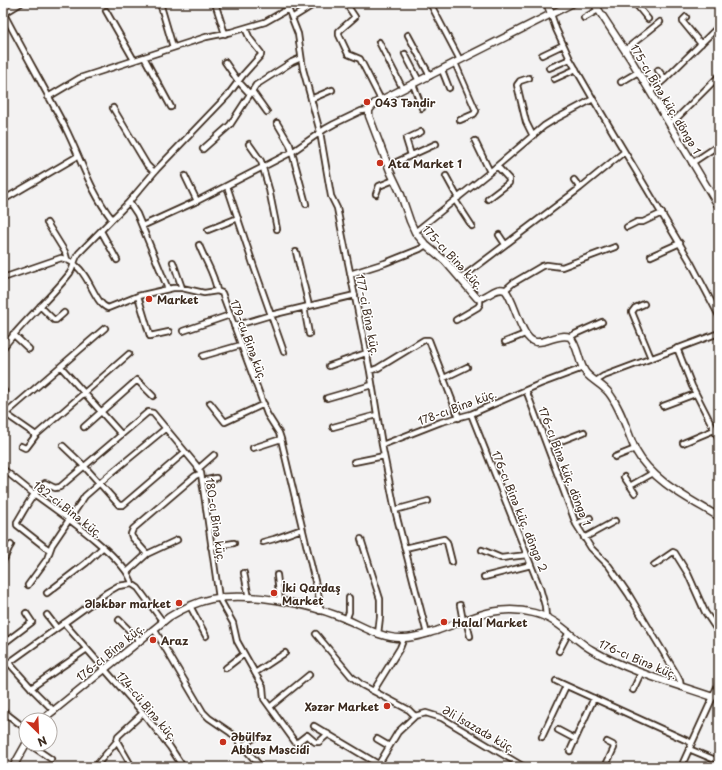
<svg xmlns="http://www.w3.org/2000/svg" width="722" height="770" font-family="'Playpen Sans',sans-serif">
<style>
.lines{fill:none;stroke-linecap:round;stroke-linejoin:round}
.street-casing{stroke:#3b2a1e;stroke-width:8}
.secondary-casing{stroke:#3b2a1e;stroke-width:9}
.street{stroke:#fff;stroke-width:4.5}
.secondary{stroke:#fff;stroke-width:6}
.poi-dot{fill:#c8321e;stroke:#fff;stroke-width:1.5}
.labels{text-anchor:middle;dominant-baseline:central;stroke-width:3;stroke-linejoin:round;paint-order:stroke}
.street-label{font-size:11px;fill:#3b2a1e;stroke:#fff}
.poi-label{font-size:11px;font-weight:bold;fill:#3b2a1e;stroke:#fff;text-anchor:start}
</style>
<rect width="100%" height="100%" fill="#f3f2f2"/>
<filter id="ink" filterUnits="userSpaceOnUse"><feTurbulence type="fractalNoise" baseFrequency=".025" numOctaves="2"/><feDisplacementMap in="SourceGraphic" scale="8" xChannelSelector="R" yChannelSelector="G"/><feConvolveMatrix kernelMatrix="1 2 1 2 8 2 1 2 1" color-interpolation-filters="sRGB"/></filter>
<g filter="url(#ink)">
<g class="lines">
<g class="street-casing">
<path id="street" d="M 160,3 L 173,47
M 215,3 L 225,34
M 286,3 L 298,34 L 303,69 L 320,132 L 331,196 L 337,208 L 370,371 L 382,445 L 395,510 L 427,634
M 430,3 L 460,60
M 635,3 L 648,19
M 349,8 L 355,17 L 339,31 L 339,35 L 348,54 L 360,59 L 381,100
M 106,11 L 134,60
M 3,14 L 21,3
M 4,14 C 24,52 45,89 65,127 C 81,159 90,191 112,219
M 551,14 L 556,29 L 570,59 L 593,99 L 690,261 L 719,316
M 686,17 L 683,20 L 683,22 L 701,44
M 292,18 L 316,3
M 584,18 L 598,10
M 408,35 L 430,76
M 379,42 L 403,89
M 625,50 L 660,22
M 405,54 L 419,81
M 542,55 L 563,45
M 144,57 L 171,107
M 225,62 L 238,81 L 250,94
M 455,63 L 476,111 L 474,114 L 460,120
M 549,68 L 570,59
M 442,70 L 449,88
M 658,70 L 665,79
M 529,78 L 520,81 L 517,85 L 526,122 L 533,136
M 554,79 L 576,69
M 621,82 L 638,72
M 413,84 L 422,108
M 252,91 L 267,112
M 650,92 L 665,79 L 719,26
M 48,97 L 80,78 L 206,37 L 231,32 L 265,22 L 288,9
M 311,99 L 332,90
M 113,108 L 147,165 L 154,172
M 277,123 L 290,145 L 306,204
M 670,123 L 678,117 L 719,76
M 475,141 L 490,172
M 249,144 L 261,161 L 269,189 L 277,229
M 203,149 L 230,125 L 256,85 L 292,62 L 301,58
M 411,155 L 406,139 L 421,132
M 692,163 L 719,145
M 388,166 L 436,144
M 185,176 L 197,201
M 446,176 L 458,198
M 574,180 L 580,188
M 227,186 L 254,267 L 284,352
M 376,194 L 379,186 L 394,180
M 712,196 L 719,193
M 488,199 L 509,183 L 509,179 L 497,166
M 3,200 L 78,156
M 455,200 L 472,226
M 129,202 L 137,214 L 168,289
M 47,223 L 65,252 L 67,259
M 142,226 L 197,201 L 292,152 L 325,129 L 334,124 L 361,111 L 369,110
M 627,227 L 637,222 L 643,222 L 662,213
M 208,230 L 238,218
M 101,231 L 117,260
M 415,232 L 490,172 L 544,126 L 552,121 L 593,99
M 499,235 L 505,244
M 199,245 C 205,261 215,274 217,291
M 296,252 L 309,306
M 651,256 L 680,243
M 173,262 L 182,288
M 350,274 L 385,263 L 420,249 L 426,245
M 3,278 L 61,258 C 89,263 92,303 108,308 L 138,296 L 173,288 L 182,288 L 204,293 L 217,291 L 222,293 L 267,414 L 279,433 L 281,439 L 319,598 L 320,611
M 460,279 L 580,188 L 624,152
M 505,290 L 513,283 L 542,266 L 547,265 L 562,267 L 615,247
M 138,296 L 150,336 L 169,332
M 644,304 L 635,308 L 632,312 L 651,358
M 40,306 L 54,320 L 56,320 L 64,313
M 304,307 L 309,334
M 456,320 L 478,307 L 480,304 L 480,298
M 234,326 L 271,315 L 355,295
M 183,331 L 230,315
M 13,334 L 29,349
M 570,337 L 575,334 L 602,322
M 505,342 L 525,334
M 3,348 C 23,321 50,299 70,273 C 74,267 74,259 79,253 L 129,202 L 157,169 L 228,95 L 243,75 L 261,55 L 261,53 L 250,39 L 245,28
M 677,348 L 692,386 L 719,439
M 203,356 L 241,345
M 329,366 L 366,353
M 61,367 L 121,434
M 370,371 L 378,368 L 424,340 L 429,340 L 459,418
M 444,378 L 467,367
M 596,381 L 604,376 L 719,333
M 526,390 L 576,524 L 591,548 L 609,566 L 629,595 L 677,675 L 680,681 L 681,687
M 3,393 L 4,391
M 327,398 L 372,385
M 210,403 L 225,422 L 264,404
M 663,406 L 695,394
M 3,412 L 36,435 L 129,354
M 471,414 L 540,588 L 545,606 L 546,617
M 3,416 L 105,328
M 84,427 L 137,380 L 153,396
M 333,427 L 377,415
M 683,443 L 714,430
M 382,445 L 441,422 L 471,414 L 540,384 L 583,368
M 21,446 L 25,448 L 27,447 L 36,435
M 63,446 L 84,466 L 119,505 L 123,505 L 185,452
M 548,446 L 584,432
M 253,448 L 281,439
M 615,457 L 635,449
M 354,462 L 384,456
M 3,469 C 13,477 24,486 34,494 C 56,510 128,559 132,584
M 198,469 L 214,455
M 624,477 L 635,493
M 202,481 L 216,478
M 630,486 L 653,473
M 395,510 L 428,501
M 576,524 L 590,518
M 584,538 L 615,521
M 361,539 L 380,599 L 380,617 L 378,634
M 263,542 L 274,539 L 302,529
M 211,547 L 234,543
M 405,548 L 444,539 L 447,542 L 452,562
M 50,550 L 45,547 L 17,525 L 17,522 C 24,511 34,490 45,483 L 55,488 L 60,487 L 148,412 L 153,413 L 197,466 L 201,473 L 219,598 L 233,623 L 237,641 L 263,687 L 264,699 L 295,742 L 298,742 L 307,735 L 315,742 L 319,742 L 328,734
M 482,550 L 501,558 L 527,555
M 147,554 L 177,540
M 3,561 C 7,555 7,550 11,545
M 654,565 L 673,552 L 675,553 L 688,574 L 705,612 L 719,633
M 127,572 L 147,554 L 132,537 L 131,534 L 133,529 L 195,476 L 201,473
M 244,573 L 249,598
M 277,575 L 280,601
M 484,577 L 531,565
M 28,585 L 47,559 L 52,545 L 85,496 L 109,475 L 166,428
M 47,593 L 86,563 L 102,548
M 460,605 L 463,621
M 190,606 L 206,636
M 47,615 L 57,628
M 119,620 L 140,641
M 346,620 L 349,612 L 349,598
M 466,620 L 470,636
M 64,623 L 143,713 L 170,747 L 183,767
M 154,629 L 203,712 L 209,718 L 231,733 L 261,767
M 316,634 L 351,676 L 362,685 L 409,710 L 415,716
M 3,644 L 32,622 L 26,613
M 559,651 L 569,632
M 9,663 L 34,691 L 54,711
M 3,667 L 106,593 L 118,586 L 132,584 L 138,588 L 163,622
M 226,668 L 244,654
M 255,673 L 285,653
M 556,681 L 692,743
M 31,688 L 87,649
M 374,690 L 400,648 L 404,638
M 633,690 L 641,673
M 270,707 L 309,675
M 3,711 L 26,729
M 314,726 L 378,764
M 558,730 L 575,739
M 542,737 L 566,686
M 377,739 L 389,746
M 29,744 L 51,759
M 242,746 L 254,738
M 689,749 L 713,759
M 570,751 L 594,698
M 95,767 L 117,741
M 132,767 L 117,741 L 118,736 L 143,713
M 377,767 L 398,732 L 415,716 L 426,713 L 442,718 L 524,767
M 605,767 L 614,748 L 613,745 L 607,742
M 681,767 L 713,697"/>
</g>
<g class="secondary-casing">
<path id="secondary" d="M 547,3 L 551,14
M 573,3 L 375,103 L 369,110 L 369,116 L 390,171 L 400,192 L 410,221 L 415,232 L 426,245 L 445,261 L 477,298 C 487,300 494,286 505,290 C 515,300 521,341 536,342 C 548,343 558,333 570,337 C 579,347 578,363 586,373 C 593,381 603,385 609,393 C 622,410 627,432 636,451 C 653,482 690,499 719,517
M 594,3 L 630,58 L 719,207
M 42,720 L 169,617 C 182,609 196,602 211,599 C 249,592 305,603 341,617 C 361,625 381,639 403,638 C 415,638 425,634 436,631 C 470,619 497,603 534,613 C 561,620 571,638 592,650 C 630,672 672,683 713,697 L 719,684
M 13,767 L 26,744"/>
</g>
<use href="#street" class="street"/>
<use href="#secondary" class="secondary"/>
</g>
</g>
<g class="poi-dot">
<circle cx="367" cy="102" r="4"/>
<circle cx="380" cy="163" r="4"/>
<circle cx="149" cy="299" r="4"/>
<circle cx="274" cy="593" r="4"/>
<circle cx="179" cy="603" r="4"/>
<circle cx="444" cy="622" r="4"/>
<circle cx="153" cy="640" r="4"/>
<circle cx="387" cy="706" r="4"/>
<circle cx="223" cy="742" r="4"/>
</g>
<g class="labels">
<g class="street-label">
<text transform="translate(666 99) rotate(59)">175-cı Binə küç. döngə 1</text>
<text transform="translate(453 257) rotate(47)">175-cı Binə küç.</text>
<text transform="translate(368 315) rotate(79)">177-ci Binə küç.</text>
<text transform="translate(249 340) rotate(70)">179-cu Binə küç.</text>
<text transform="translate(457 407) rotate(-20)">178-cı Binə küç.</text>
<text transform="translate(565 466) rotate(69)">176-cı Binə küç. döngə 1</text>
<text transform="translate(68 509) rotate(38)">182-ci Binə küç.</text>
<text transform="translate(520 511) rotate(68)">176-cı Binə küç. döngə 2</text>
<text transform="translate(216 520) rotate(82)">180-cı Binə küç.</text>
<text transform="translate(110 652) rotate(-39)">176-cı Binə küç.</text>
<text transform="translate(638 659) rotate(23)">176-cı Binə küç.</text>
<text transform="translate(147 706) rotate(50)">174-cü Binə küç.</text>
<text transform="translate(479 729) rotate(30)">Əli İsazadə küç.</text>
</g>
<g class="poi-label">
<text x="375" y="102">043 Təndir</text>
<text x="388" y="163">Ata Market 1</text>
<text x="157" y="299">Market</text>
<text x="282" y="587">İki Qardaş<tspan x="282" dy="13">Market</tspan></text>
<text x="171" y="603" text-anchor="end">Ələkbər market</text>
<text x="452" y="622">Halal Market</text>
<text x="161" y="640">Araz</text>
<text x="379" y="706" text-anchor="end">Xəzər Market</text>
<text x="231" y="736">Əbülfəz<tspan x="231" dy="13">Abbas Məscidi</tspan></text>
</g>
</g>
<rect width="722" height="770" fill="none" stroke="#fff" stroke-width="16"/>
<rect x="8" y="8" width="706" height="754" fill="none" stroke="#3b2a1e" stroke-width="1.5" filter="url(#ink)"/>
<g transform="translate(38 732) rotate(156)"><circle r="19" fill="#ffffff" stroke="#b1aaa5"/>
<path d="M0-3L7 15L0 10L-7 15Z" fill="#c8321e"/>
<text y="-6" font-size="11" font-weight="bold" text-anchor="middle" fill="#3b2a1e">N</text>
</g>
</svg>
